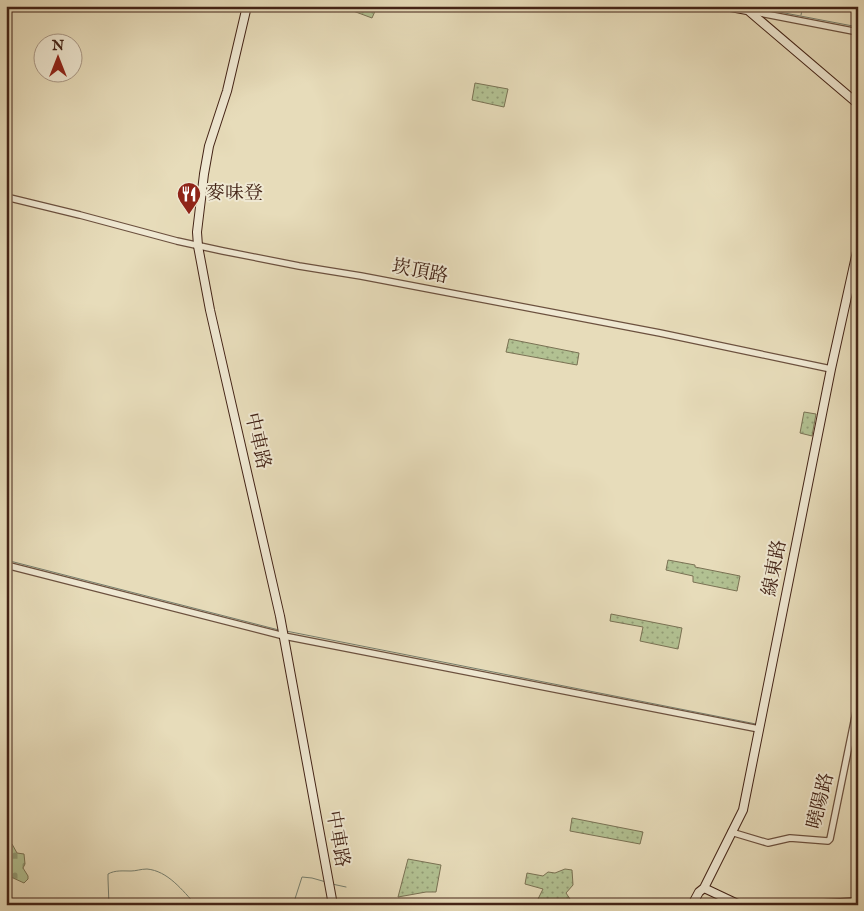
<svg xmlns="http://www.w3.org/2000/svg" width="864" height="911" font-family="'IM FELL English','Noto Serif TC',serif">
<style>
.grass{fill:url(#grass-dots);stroke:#7a7254}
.cemetery{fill:url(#cemetery-stones);stroke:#7a7254}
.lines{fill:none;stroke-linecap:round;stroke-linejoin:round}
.stream{stroke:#767f6f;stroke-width:1}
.street-casing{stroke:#6c513f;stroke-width:8}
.secondary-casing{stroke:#432316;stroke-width:10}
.street{stroke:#efe8d2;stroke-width:5.5}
.secondary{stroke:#efe8d2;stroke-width:8}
.labels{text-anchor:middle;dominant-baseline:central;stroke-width:4;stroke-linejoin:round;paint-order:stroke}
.poi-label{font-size:19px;fill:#432316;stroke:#efe8d2;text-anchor:start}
.street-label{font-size:19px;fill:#432316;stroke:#efe8d2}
</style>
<defs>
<pattern id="grass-dots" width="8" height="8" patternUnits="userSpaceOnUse" patternTransform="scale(1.25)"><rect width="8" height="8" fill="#b2c192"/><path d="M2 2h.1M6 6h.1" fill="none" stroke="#929c76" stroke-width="1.8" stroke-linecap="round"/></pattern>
<pattern id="cemetery-stones" width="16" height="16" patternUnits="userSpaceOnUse" patternTransform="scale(1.25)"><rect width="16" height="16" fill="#b2c192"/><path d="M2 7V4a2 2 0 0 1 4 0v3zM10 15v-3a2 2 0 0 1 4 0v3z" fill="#929c76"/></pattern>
</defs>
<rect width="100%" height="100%" fill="#e7dcba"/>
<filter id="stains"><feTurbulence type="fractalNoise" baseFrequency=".004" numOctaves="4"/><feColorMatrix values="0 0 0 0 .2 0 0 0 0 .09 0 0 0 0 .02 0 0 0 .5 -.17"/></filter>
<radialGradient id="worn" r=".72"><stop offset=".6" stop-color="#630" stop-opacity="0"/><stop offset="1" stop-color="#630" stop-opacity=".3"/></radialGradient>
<path class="grass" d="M 345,6 L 374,6 L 373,8 L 376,9 L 372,18 L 345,8 Z
M 475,83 L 508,89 L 504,107 L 472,100 Z
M 509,339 L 579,353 L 577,365 L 506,352 Z
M 804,412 L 816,414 L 812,436 L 800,433 Z
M 668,560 L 695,565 L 695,567 L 740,576 L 737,591 L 693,582 L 693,576 L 666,570 Z
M 611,614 L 682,628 L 678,649 L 640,641 L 643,627 L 610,621 Z
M 572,818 L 643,832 L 640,844 L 570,831 Z
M 408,859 L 441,865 L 436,892 L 426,892 L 398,897 Z
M 565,869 L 572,870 L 573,885 L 566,893 L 574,905 L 535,905 L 543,889 L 525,884 L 527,873 L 543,876 L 548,872 L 555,873 Z"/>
<path class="cemetery" d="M 6,843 L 12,844 L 17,853 L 24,854 L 25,864 L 23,868 L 28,876 L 28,879 L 24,883 L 11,877 L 10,872 L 6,870 Z"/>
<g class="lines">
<path class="stream" d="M 748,6 L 858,27
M 801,15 L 803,6
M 6,560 L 279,630
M 286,631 L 756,724
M 332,884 L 346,887
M 109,905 L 108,879 L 108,874 C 115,870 123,871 131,871 C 136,871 141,869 147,869 C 168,871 182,890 196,905
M 293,905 L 302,877 L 312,878 L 326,882"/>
<g class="street-casing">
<path id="street" d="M 750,11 L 858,32
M 6,197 L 80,215 L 177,241 L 223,251 L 299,266 L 361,276 L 660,333 L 831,369
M 6,565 L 284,636 L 759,729
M 731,832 L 768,843 L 790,838 L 828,841 L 830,839 L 858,702"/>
</g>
<g class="secondary-casing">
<path id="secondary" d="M 247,6 L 227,91 L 209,146 L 204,174 L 197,232 L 198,246 L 210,310 L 280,616 L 333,905
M 725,6 L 747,10
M 743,6 L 858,104
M 704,888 L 740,905
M 692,905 L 699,892 L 704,888 L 743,810 L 831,369 L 858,247
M 805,905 L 858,902"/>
</g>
<use href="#street" class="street"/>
<use href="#secondary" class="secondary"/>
</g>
<defs>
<g id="restaurant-pin" transform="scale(1.25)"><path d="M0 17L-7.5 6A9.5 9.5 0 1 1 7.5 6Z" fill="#8f2418" stroke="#efe8d2"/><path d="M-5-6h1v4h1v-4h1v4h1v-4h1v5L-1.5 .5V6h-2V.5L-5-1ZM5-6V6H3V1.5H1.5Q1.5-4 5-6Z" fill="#fff"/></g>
</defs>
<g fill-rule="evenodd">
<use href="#restaurant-pin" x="189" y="194"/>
</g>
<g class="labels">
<g class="poi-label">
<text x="206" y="194">麥味登</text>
</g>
<g class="street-label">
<text transform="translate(420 272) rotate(11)">崁頂路</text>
<text transform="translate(257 441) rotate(77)">中車路</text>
<text transform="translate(775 568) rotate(-79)">線東路</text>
<text transform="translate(821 801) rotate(-76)">曉陽路</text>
<text transform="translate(337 839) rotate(80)">中車路</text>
</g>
</g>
<rect width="864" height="911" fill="none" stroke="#e7dcba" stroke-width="25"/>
<rect x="8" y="8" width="849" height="896" fill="none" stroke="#432316" stroke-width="2.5"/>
<rect x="12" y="12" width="839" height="886" fill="none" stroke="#432316"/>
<g transform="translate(58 58)"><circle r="24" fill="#efe8d2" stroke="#aa9987"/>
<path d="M0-4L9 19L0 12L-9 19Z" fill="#8f2418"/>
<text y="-8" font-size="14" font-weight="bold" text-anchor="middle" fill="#432316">N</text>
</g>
<rect width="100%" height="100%" filter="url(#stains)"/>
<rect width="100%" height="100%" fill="url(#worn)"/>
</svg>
